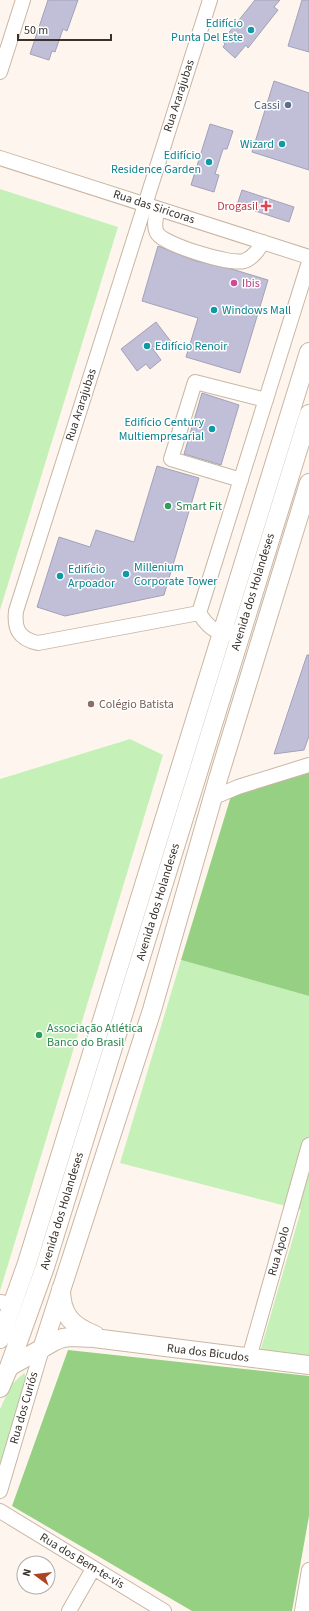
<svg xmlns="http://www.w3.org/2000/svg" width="309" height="1611" font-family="'Source Sans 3',sans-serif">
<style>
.green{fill:#c5f1b8}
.forest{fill:#95d083}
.building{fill:#c0bfd7;stroke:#a2a1b8}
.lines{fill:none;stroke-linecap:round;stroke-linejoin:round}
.minor-casing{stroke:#c9b6a4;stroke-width:16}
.major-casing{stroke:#c9b6a4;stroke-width:20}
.minor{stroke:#fff;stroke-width:14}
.major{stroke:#fff;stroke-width:18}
.culture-dot{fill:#0f9aa8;stroke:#fff;stroke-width:1.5}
.service-dot{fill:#5c6f8a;stroke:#fff;stroke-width:1.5}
.health-dot{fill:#e0444e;stroke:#fff;stroke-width:1.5}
.hotel-dot{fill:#d1479c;stroke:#fff;stroke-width:1.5}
.leisure-dot{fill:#2e9e5b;stroke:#fff;stroke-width:1.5}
.education-dot{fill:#8d6e63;stroke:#fff;stroke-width:1.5}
.labels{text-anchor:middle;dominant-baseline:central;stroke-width:3;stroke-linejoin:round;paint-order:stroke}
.culture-label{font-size:12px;fill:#0d838f;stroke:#fff;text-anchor:end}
.street-label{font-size:12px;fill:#39312a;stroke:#fff}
.service-label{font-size:12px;fill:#4e5e75;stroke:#fff;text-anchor:end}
.health-label{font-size:12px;fill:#be3a42;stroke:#fff;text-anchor:end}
.hotel-label{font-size:12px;fill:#b23c85;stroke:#fff;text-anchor:start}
.leisure-label{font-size:12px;fill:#27864d;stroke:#fff;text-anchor:start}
.education-label{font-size:12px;fill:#785e54;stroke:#fff;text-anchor:start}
</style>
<rect width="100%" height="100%" fill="#fef6ee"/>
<path class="green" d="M 0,189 L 118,227 L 0,610 Z
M 130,739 L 163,755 L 0,1291 L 0,779 Z
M 181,960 L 309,996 L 309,1358 L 260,1352 L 301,1210 L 120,1163 Z
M 24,1373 L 28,1379 L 0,1466 L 0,1409 L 11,1385 Z"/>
<path class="forest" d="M 309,772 L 309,996 L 181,960 L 231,796 Z
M 68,1350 L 309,1376 L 309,1516 L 292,1611 L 192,1611 L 12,1506 Z"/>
<path class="building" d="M 48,0 L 78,0 L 67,31 L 63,29 L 55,52 L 52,51 L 49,60 L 30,54 Z
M 255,0 L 280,0 L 274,7 L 278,10 L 248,48 L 246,45 L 235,58 L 223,47 L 225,44 L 222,41 Z
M 302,0 L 309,0 L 309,52 L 288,46 Z
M 274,81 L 309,93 L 309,170 L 252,152 Z
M 210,124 L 233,131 L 227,149 L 223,149 L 215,174 L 219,175 L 214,192 L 191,185 Z
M 242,190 L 294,207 L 289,222 L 237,205 Z
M 158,246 L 196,261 L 235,270 L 268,280 L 240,373 L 186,357 L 198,318 L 142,301 Z
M 156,322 L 172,343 L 163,350 L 151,346 L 161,360 L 150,369 L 146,364 L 137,371 L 121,349 Z
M 202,393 L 239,405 L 221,465 L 184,454 Z
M 157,466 L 199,478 L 164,595 L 65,616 L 37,607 L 59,537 L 90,547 L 96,530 L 134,542 Z
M 307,655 L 309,655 L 309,736 L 304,750 L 274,754 Z"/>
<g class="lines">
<g class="minor-casing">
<path id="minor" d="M 0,72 L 23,0
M 0,158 L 309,257
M 158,209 C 156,216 153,225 157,233 C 164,245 231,265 244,261 C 253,258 258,250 263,242
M 241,480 L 171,459 L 195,382 L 266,400
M 199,613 L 38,643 C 19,639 14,629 16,611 L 210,0
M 241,631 C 219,635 211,632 199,613 L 309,262
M 212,798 L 238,787 L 309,765
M 0,1302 L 13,1304
M 249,1358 L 309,1145
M 0,1491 L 42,1349
M 0,1511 L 164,1611
M 69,1611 L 93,1569
M 302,1611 L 309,1570"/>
</g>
<g class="major-casing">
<path id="major" d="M 61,1289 C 61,1315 72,1326 95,1335
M 0,1339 L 27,1263 L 309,352
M 42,1349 L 152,1010 L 218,779 L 309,483
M 9,1367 L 55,1341 L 63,1338 L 70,1337 L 94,1338 L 309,1365
M 0,1388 L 9,1367 L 45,1267 L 309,414"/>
</g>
<use href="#minor" class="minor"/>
<use href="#major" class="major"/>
</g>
<g class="culture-dot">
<circle cx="251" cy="30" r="4"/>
<circle cx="282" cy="144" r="4"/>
<circle cx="209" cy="162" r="4"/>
<circle cx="214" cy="310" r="4"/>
<circle cx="147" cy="346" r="4"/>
<circle cx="212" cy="429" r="4"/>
<circle cx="126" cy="574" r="4"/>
<circle cx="60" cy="576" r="4"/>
</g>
<circle class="service-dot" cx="288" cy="105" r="4"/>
<path class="health-dot" d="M264 200h4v4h4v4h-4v4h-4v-4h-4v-4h4z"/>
<circle class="hotel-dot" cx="234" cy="283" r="4"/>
<g class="leisure-dot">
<circle cx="168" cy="506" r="4"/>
<circle cx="39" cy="1035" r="4"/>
</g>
<circle class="education-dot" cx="91" cy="704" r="4"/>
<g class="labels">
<g class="culture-label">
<text x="243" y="23">Edifício<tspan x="243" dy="14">Punta Del Este</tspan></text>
<text x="274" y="144">Wizard</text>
<text x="201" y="155">Edifício<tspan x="201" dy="14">Residence Garden</tspan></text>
<text x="222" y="310" text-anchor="start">Windows Mall</text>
<text x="155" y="346" text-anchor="start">Edifício Renoir</text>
<text x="204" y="422">Edifício Century<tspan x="204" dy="14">Multiempresarial</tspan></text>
<text x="134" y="567" text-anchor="start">Millenium<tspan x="134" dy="14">Corporate Tower</tspan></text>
<text x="68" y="569" text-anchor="start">Edifício<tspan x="68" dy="14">Arpoador</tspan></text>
</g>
<g class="street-label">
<text transform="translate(179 96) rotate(-72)">Rua Ararajubas</text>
<text transform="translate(154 207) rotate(18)">Rua das Siricoras</text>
<text transform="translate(81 405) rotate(-72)">Rua Ararajubas</text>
<text transform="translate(253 592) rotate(-73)">Avenida dos Holandeses</text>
<text transform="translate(158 902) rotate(-73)">Avenida dos Holandeses</text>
<text transform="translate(62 1211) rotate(-73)">Avenida dos Holandeses</text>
<text transform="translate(279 1251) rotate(-74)">Rua Apolo</text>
<text transform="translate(208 1353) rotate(7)">Rua dos Bicudos</text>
<text transform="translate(24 1408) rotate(-74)">Rua dos Curiós</text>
<text transform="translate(82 1561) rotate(31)">Rua dos Bem-te-vis</text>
</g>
<g class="service-label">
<text x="280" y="105">Cassi</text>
</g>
<g class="health-label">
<text x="258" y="206">Drogasil</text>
</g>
<g class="hotel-label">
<text x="242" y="283">Ibis</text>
</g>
<g class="leisure-label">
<text x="176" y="506">Smart Fit</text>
<text x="47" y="1028">Associação Atlética<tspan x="47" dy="14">Banco do Brasil</tspan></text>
</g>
<g class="education-label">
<text x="99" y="704">Colégio Batista</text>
</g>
</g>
<g transform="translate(36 1575) rotate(285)"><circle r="19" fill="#ffffff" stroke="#b0adaa"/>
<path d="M0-3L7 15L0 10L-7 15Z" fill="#ac4424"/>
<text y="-6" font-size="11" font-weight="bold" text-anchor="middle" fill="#39312a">N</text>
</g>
<path d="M18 34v6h93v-6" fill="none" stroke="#39312a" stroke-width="2"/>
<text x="24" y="34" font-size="12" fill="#39312a" stroke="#ffffff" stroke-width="3" paint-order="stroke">50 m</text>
</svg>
